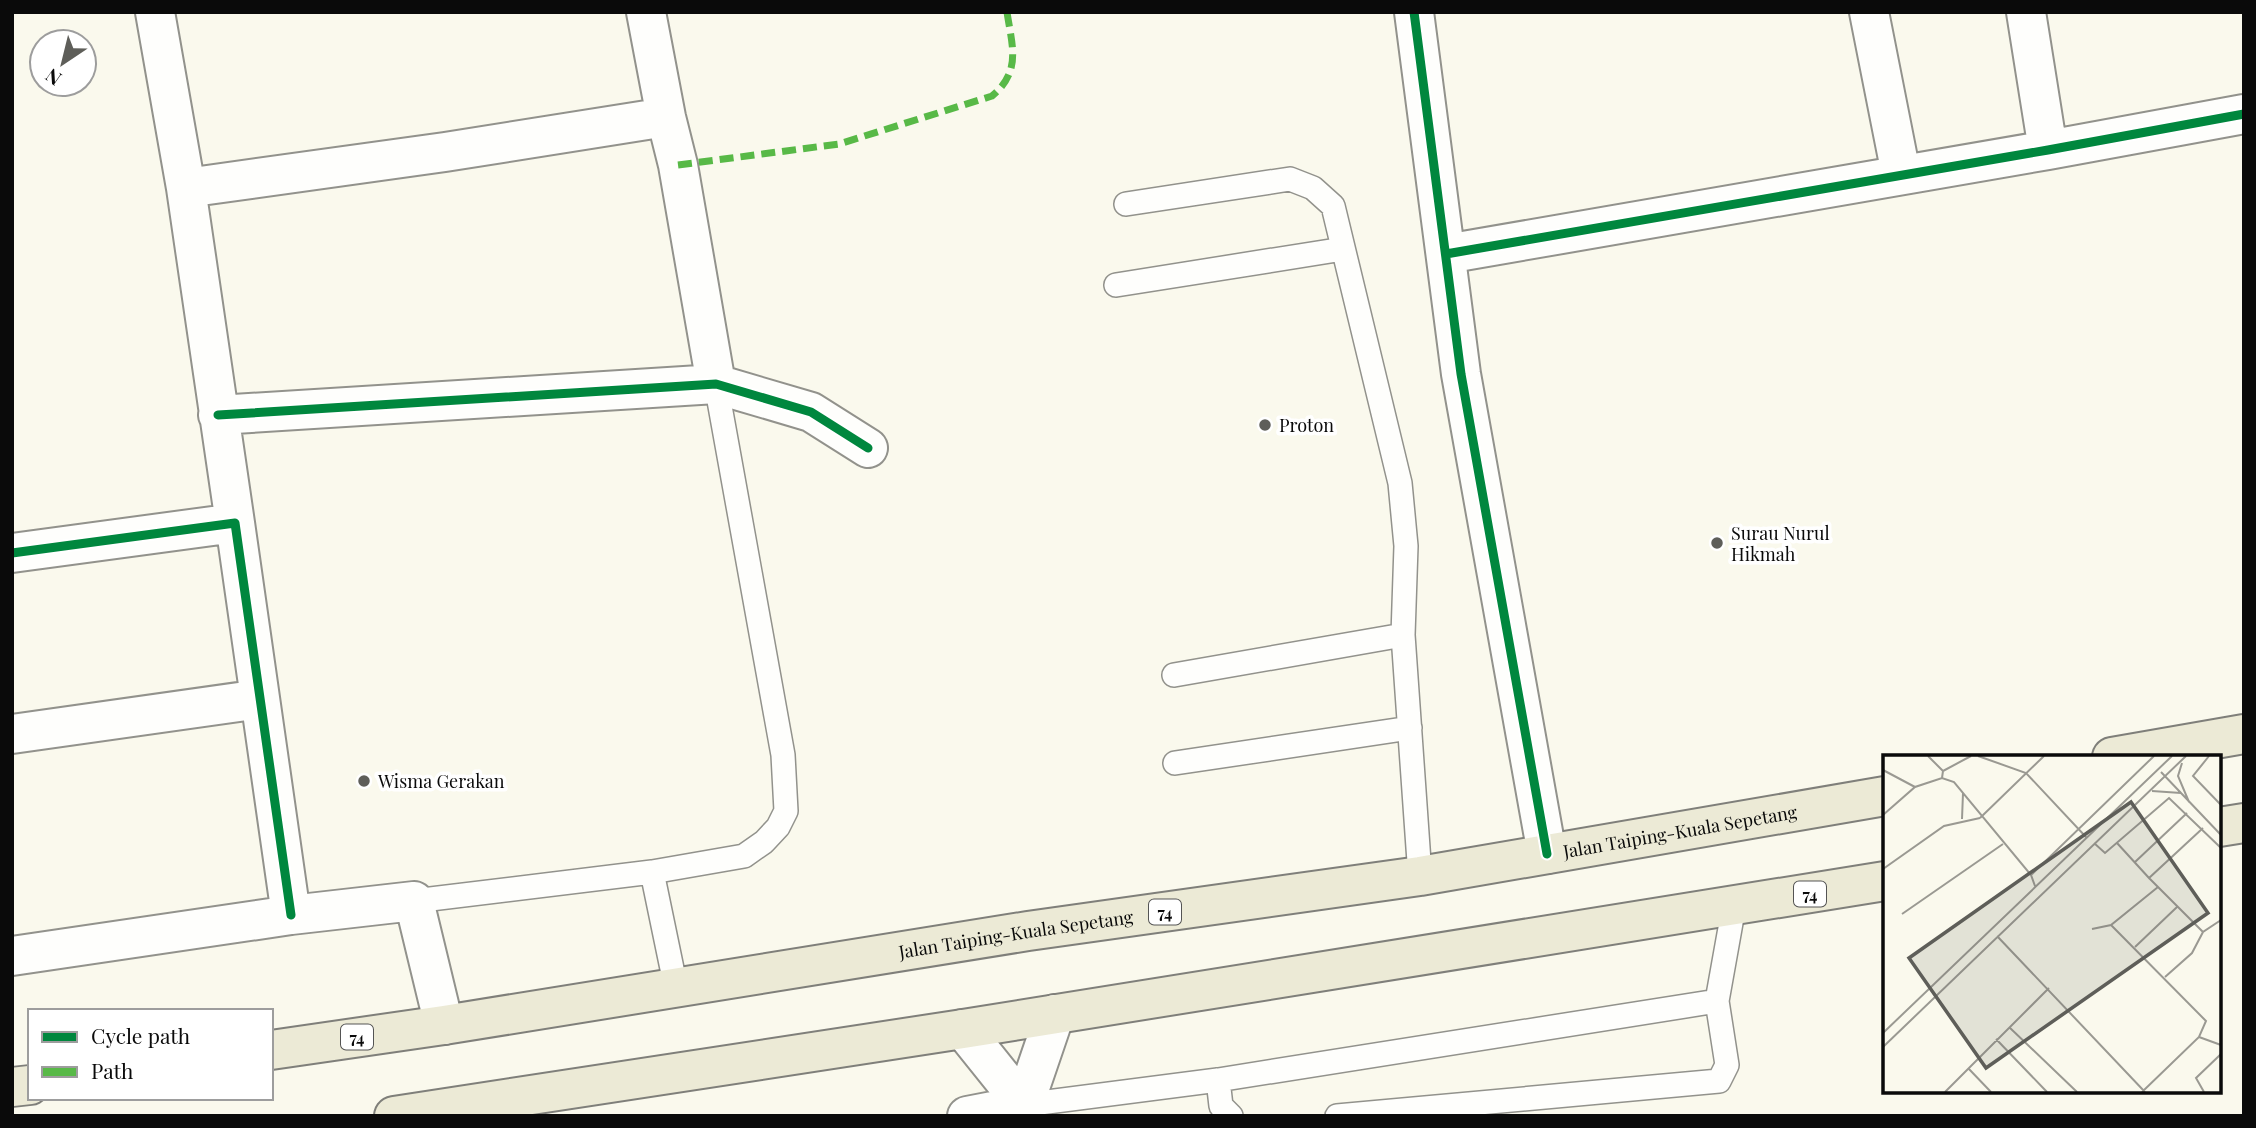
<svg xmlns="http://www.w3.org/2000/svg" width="2256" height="1128" font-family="'Playfair Display',serif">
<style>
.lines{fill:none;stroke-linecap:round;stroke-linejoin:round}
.lane-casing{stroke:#92928c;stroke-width:26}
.street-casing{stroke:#92928c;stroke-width:42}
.primary-casing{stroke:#7f7f7a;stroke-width:42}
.lane{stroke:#fefefc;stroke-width:23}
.street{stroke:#fefefc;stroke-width:38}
.primary{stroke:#ecead6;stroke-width:38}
.quiet{stroke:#58b947;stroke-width:7;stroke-dasharray:14 7;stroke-linecap:butt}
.cycleway-casing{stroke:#fff;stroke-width:13}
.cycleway{stroke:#00873e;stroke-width:9}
.poi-dot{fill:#5e5e59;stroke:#fff;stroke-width:2.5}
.labels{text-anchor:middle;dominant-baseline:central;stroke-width:7;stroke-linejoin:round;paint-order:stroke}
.shield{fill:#fff;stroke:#545454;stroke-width:2}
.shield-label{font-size:16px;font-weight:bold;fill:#0a0a0a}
.poi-label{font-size:18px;fill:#0a0a0a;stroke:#fff;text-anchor:start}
.street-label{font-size:18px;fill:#0a0a0a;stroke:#fff}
.inset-road{fill:none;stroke:#9a9992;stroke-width:2}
.view{fill:#5e5e59;fill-opacity:0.15;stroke:#5e5e59;stroke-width:3.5}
.inset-edge{fill:none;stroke:#0a0a0a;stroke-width:3.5}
</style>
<rect width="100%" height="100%" fill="#faf9ed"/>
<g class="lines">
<g class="lane-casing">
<path id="lane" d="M 1126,204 L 1290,179 L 1313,188 L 1333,206 L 1400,483 L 1406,546 L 1403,635 L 1174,675
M 1116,285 L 1343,249
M 1403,635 L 1420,876
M 1175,763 L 1410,728
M 652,872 L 676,988
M 414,901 L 652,872 L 744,856 L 764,842 L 778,827 L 786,811 L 783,755 L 716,384
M 1218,1080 L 1221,1106 L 1231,1116
M 1024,1105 L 1218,1080 L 1717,1001 L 1734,906
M 1337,1116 L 1719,1081 L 1727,1065 L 1717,1001"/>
</g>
<g class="street-casing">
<path id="street" d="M 155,12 L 186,188 L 235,523
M 646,12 L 666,117 L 678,165 L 716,384
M 1414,12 L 1461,374 L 1547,854
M 1869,12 L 1901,174
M 2026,12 L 2048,150
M 186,188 L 445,152 L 666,117
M 1446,254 L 2048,150 L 2244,114
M 218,415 L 716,384 L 811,412 L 868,448
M 12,553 L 235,523 L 291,915
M 12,734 L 260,699
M 12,956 L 291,915 L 414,901 L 444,1025
M 963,1029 L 1024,1105
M 967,1116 L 1024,1105
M 1026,1116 L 1024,1105 L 1055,1014"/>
</g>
<g class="primary-casing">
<g id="primary">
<path d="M 2112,757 L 2244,734"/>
<path d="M 2219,827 L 2244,823"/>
<path id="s1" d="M 271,1050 L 444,1025 L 1028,931 L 1420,876 L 1885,796"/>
<path d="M 12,1087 L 30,1085"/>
<path d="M 394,1116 L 963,1029 L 1885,881"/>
</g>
</g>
<use href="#lane" class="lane"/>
<use href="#street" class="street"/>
<use href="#primary" class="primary"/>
<path class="quiet" d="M 678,165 L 839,144 L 992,96 C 1022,71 1012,46 1007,12"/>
<g class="cycleway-casing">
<path id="cycleway" d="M 1414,12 L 1461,374 L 1547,854
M 1446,254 L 2048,150 L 2244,114
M 218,415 L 716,384 L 811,412 L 868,448
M 12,553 L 235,523 L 291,915"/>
</g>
<use href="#cycleway" class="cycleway"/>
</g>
<g class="poi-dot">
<circle cx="1265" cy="425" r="7"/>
<circle cx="1717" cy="543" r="7"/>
<circle cx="364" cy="781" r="7"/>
</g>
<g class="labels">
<g class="shield">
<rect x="1794" y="881.5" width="32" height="25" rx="5"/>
<rect x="1149" y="899.5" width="32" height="25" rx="5"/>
<rect x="341" y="1024.5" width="32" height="25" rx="5"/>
</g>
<g class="shield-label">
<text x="1810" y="894">74</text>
<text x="1165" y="912">74</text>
<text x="357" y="1037">74</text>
</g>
<g class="poi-label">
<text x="1279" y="425">Proton</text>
<text x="1731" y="533">Surau Nurul<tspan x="1731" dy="21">Hikmah</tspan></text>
<text x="378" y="781">Wisma Gerakan</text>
</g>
<g class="street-label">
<text stroke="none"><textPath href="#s1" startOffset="1426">Jalan Taiping-Kuala Sepetang</textPath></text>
<text stroke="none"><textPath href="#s1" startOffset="754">Jalan Taiping-Kuala Sepetang</textPath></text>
</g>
</g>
<g transform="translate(1883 755)">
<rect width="338" height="338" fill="#faf9ed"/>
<path class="inset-road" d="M 45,1 L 60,16M 95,1 L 143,18 L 203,82M 326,1 L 310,21 L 338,50M 299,8 L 295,21 L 306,47M 0,15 L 32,32M 278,17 L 338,80M 59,23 L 60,16 L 88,1M 269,36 L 298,38M 0,60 L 32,32 L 59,23 L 71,27 L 148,120 L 152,131M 97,63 L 161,1M 79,64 L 80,38M 211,88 L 222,98 L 286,43 L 338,93M 234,88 L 266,123 L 320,73M 252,107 L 304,58M 0,114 L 61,71 L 97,63M 148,120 L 271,1M 266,123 L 320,177M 19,159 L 120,89M 228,170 L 323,266 L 316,282 L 259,337M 209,174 L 228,170 L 275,132M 114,181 L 262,337M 252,192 L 294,152M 282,222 L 309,198 L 320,177 L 338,165M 126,272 L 194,337M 0,278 L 289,1M 316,282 L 338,290M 113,284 L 164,337M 0,292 L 303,1M 85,313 L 108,337M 62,337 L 166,233M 321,337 L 313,323 L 338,299"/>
<path class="view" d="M 248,47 L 325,158 L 103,313 L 26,203 Z"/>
<rect width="338" height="338" class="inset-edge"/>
</g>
<rect width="2256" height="1128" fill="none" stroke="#0a0a0a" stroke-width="28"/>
<rect x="28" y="1009" width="245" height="91" fill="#ffffff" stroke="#9d9d9d" stroke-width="2"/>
<rect x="42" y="1032" width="35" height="10" fill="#00873e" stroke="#9d9d9d" stroke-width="2"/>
<text x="91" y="1044" font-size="21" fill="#0a0a0a">Cycle path</text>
<rect x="42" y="1067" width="35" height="10" fill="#58b947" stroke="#9d9d9d" stroke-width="2"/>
<text x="91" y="1079" font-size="21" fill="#0a0a0a">Path</text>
<g transform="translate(63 63) rotate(215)"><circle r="33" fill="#ffffff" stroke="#9d9d9d" stroke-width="2"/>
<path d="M0-5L12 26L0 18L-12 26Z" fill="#5e5e59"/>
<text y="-10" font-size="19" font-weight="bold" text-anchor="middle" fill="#0a0a0a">N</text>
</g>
</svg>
